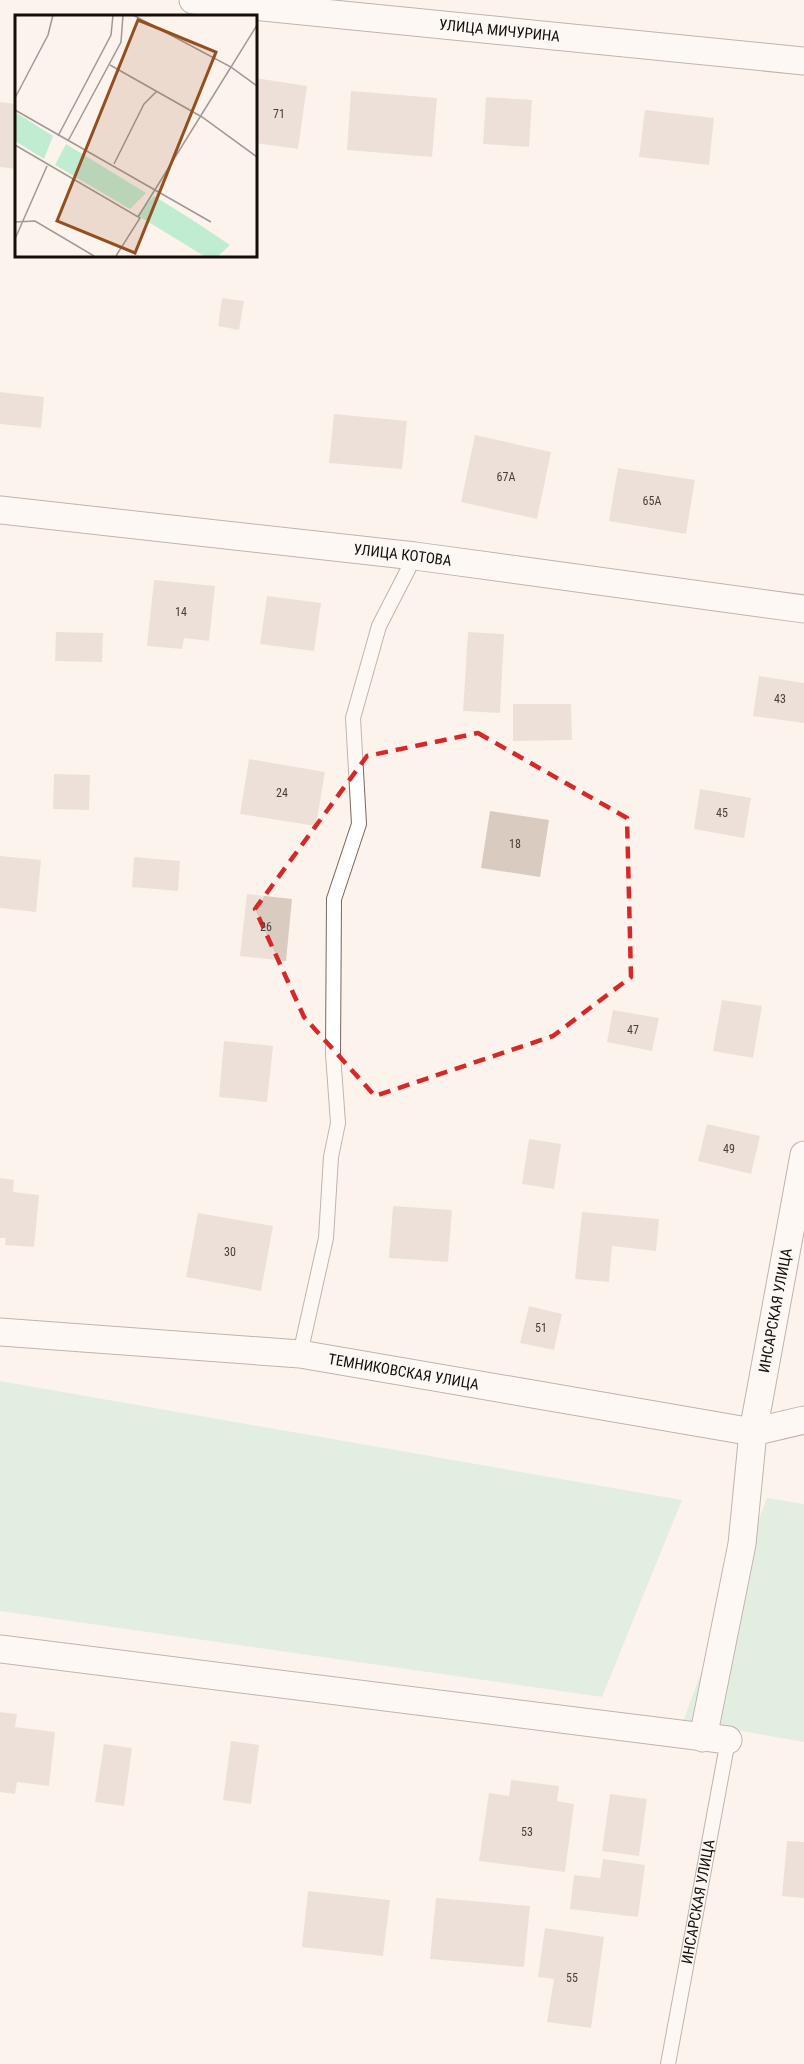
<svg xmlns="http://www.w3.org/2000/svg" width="804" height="2064" font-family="'Roboto Condensed',sans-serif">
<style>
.green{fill:#c0ecd1}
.building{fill:#dacbc1}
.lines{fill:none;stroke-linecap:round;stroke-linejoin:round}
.service-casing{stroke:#75675e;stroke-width:16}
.minor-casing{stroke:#75675e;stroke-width:29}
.service{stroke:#fff;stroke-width:14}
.minor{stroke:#fff;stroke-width:27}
.marked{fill:none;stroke:#d62828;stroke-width:4.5;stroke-dasharray:12 8;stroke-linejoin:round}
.labels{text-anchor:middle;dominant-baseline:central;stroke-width:6;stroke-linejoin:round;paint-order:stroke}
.number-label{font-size:12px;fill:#463e38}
.street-label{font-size:15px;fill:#140f0b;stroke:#fff}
.inset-road{fill:none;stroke:#a09893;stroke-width:1.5}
.view{fill:#934f21;fill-opacity:0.15;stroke:#934f21;stroke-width:3}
.inset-edge{fill:none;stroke:#140f0b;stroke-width:3}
</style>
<rect width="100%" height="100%" fill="#fdf3ed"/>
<path class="green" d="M 0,1381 L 682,1500 L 602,1697 L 0,1611 Z
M 767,1498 L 804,1504 L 804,1742 L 683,1721 Z"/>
<path class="building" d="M 255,78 L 307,86 L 298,149 L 255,143 Z
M 351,91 L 437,98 L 432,157 L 347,150 Z
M 486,97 L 532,100 L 529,147 L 483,144 Z
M 0,102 L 16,104 L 16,169 L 0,167 Z
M 645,110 L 714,118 L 709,165 L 639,157 Z
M 222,298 L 244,301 L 239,330 L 218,326 Z
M 0,392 L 44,397 L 41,428 L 0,424 Z
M 334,414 L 407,421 L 402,469 L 329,463 Z
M 475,435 L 551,452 L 537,519 L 461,502 Z
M 618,468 L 695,480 L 686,534 L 609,521 Z
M 154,580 L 215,586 L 209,641 L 184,638 L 182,649 L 147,646 Z
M 267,596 L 321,603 L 314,651 L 260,644 Z
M 56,632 L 103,633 L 102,662 L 55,661 Z
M 468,632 L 504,634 L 500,713 L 463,711 Z
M 759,676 L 804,683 L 804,723 L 753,716 Z
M 513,704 L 571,704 L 572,740 L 513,741 Z
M 249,759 L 325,772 L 316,826 L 240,814 Z
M 54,774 L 90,775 L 89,810 L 53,809 Z
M 700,789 L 751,798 L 744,838 L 694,829 Z
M 490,811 L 549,820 L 540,877 L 481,868 Z
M 0,856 L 41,860 L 36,912 L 0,908 Z
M 134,857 L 180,861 L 178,891 L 132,887 Z
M 247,894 L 292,899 L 286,961 L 240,956 Z
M 722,1000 L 762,1006 L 753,1058 L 713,1051 Z
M 613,1010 L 659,1018 L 652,1051 L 607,1042 Z
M 224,1041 L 273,1046 L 267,1102 L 219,1097 Z
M 707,1124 L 760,1136 L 751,1174 L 698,1161 Z
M 529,1139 L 561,1144 L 554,1189 L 522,1184 Z
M 0,1178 L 14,1180 L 13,1192 L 39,1195 L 34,1247 L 5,1245 L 6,1238 L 0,1238 Z
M 393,1206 L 452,1210 L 448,1262 L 389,1258 Z
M 582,1212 L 659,1219 L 656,1251 L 612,1246 L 609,1282 L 575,1279 Z
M 198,1213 L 273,1226 L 261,1291 L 186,1277 Z
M 529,1306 L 562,1314 L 554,1350 L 520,1343 Z
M 0,1712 L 17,1714 L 15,1727 L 55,1732 L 49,1786 L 17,1782 L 15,1794 L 0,1792 Z
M 231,1741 L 259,1745 L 251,1804 L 223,1800 Z
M 104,1744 L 132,1748 L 124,1806 L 95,1802 Z
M 511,1780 L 559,1786 L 557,1801 L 574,1804 L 565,1872 L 479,1861 L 489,1793 L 509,1796 Z
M 610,1794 L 647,1799 L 639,1856 L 602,1851 Z
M 787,1841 L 804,1842 L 804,1898 L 782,1896 Z
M 603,1859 L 645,1865 L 638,1917 L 570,1909 L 574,1875 L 600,1878 Z
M 308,1891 L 390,1900 L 383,1956 L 302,1947 Z
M 436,1898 L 530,1906 L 524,1967 L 430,1959 Z
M 545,1928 L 604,1937 L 591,2028 L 547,2022 L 554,1979 L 538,1977 Z"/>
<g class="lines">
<g class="service-casing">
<g id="service">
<path d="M 300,1354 L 326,1238 L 331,1157 L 338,1123 L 333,1054 L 334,899 L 359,824 L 353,718 L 379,626 L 415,556"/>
<path id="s1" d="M 668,2064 L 728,1740"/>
</g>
</g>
<g class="minor-casing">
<g id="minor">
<path id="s2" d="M 193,0 L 804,61"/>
<path id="s3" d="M 0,510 L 415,556 L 804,609"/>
<path id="s4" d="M 0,1332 L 300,1354 L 753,1432 L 804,1420"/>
<path d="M 0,1649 L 728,1740"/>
<path id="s5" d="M 703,1738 L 742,1544 L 753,1432 L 804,1155"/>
</g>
</g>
<use href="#service" class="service"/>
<use href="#minor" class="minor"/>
</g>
<path d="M0 0H804V2064H0ZM 478,733 L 627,818 L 631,977 L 553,1036 L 375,1096 L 304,1017 L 255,909 L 367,756 Z" fill="#fdf3ed" fill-opacity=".55" fill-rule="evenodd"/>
<path class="marked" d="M 478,733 L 627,818 L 631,977 L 553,1036 L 375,1096 L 304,1017 L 255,909 L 367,756 Z"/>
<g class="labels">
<g class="number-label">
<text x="279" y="114">71</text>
<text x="506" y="477">67А</text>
<text x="652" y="501">65А</text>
<text x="181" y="612">14</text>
<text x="780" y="699">43</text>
<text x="282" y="793">24</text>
<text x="722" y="813">45</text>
<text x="515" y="844">18</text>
<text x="266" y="927">26</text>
<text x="633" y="1030">47</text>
<text x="729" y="1149">49</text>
<text x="230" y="1252">30</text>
<text x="541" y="1328">51</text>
<text x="527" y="1832">53</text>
<text x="572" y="1978">55</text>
</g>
<g class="street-label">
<text stroke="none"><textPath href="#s2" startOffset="308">УЛИЦА МИЧУРИНА</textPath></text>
<text stroke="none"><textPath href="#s3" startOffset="405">УЛИЦА КОТОВА</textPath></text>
<text stroke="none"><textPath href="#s5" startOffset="434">ИНСАРСКАЯ УЛИЦА</textPath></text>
<text stroke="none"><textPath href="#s4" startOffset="406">ТЕМНИКОВСКАЯ УЛИЦА</textPath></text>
<text stroke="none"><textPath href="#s1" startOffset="165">ИНСАРСКАЯ УЛИЦА</textPath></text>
</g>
</g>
<g transform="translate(15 15)">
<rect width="242" height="242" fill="#fdf3ed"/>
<path d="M 0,97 L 38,121 L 29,144 L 0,126 ZM 51,129 L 131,178 L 115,194 L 40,150 ZM 139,181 L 179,206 L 215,230 L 203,241 L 189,241 L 122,200 Z" fill="#c0ecd1"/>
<path class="inset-road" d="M 118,0 L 216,52 L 123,202M 242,10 L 216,52 L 242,71M 95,50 L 187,102 L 242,142M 0,83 L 33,20 L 38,0M 0,95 L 196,207M 43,121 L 96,20 L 98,0M 53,126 L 106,27 L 108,0M 0,130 L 125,203 L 101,241M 99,149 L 129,89 L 142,76M 0,207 L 20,206 L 79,241M 0,224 L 32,151"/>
<path class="view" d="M 123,5 L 201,37 L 120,238 L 42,206 Z"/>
<rect width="242" height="242" class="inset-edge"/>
</g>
</svg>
